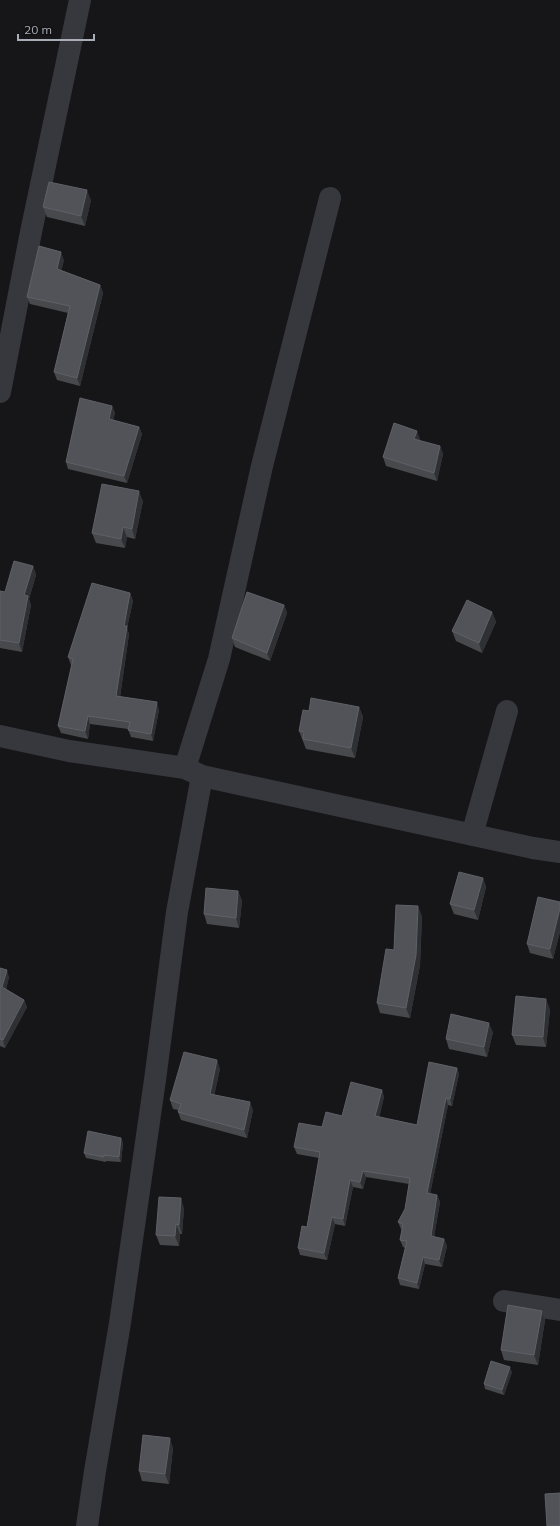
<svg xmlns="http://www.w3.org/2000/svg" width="560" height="1526" font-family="Mulish,sans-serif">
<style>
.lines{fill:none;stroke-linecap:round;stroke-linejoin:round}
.minor{stroke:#37383d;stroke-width:22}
.wall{fill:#47494d}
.shaded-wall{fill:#2f3033}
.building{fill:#525359;stroke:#5f6168}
</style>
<rect width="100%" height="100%" fill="#161618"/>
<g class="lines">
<path class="minor" d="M 0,392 L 31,232 L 80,0
M 0,736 L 69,751 L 185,768 L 202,776 L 533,848 L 560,852
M 185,768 L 219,659 L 262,466 L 330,198
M 472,835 L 507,711
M 504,1301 L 560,1310
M 87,1526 L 95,1471 L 120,1323 L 155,1080 L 177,912 L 202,776"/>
</g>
<path class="wall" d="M 91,200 L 85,226 L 47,217 L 43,207 Z
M 64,260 L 61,270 L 100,285 L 103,293 L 80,386 L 57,380 L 54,372 L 68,313 L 30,304 L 27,297 Z
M 112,406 L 115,413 L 113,420 L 139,427 L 142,434 L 127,483 L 68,469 L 66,462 Z
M 420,439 L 420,441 L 440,446 L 443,454 L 437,481 L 386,466 L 383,457 Z
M 143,501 L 135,539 L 127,537 L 125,548 L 96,543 L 92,533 Z
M 33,566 L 36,575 L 29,599 L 31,605 L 22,652 L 0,648 L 0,591 L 5,592 Z
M 130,593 L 133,601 L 127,628 L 129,634 L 120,697 L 159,710 L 153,741 L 131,737 L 128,729 L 90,724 L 88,739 L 61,733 L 58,726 L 72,665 L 71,665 L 68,657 Z
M 284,605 L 287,613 L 270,661 L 235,647 L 232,638 Z
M 492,612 L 496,622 L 482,653 L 456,641 L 452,631 Z
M 359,707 L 363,717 L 355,758 L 306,749 L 299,731 L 309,711 Z
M 483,878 L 486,887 L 478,920 L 454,914 L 450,904 Z
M 238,891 L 242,901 L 239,928 L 207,924 L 204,914 Z
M 560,902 L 560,932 L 553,959 L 530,953 L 527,944 Z
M 422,916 L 420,965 L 410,1018 L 380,1013 L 377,1003 L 394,950 Z
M 0,968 L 9,977 L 6,989 L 24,1000 L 27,1007 L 5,1048 L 0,1046 Z
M 550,1009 L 546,1047 L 516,1045 L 512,1035 Z
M 493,1032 L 487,1057 L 449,1049 L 446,1039 Z
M 457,1068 L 459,1074 L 452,1106 L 448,1105 L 430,1194 L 437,1195 L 440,1202 L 434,1237 L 444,1239 L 447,1246 L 442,1267 L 425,1264 L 419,1289 L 400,1285 L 398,1278 L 405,1248 L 403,1247 L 400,1240 L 402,1229 L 401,1229 L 398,1222 L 405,1209 L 409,1184 L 366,1177 L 363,1189 L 353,1187 L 345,1226 L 335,1224 L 327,1260 L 300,1255 L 298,1248 L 307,1227 L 319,1158 L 297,1154 L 294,1147 L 322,1127 L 342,1116 L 382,1090 L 384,1097 L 379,1117 L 417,1125 Z
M 220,1069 L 214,1095 L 253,1110 L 247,1138 L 181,1120 L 178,1112 L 178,1110 L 173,1109 L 170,1100 Z
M 121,1138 L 123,1143 L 121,1162 L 106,1161 L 106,1162 L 86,1158 L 84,1153 Z
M 184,1208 L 182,1234 L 180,1234 L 179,1246 L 160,1245 L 156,1235 Z
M 542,1311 L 545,1320 L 538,1365 L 504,1360 L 501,1350 Z
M 512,1372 L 504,1395 L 485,1389 L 484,1384 Z
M 173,1448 L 169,1484 L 142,1481 L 139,1471 Z"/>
<path class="shaded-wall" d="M 87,190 L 91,200 L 85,226 L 81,216 Z
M 61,252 L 64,260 L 60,277 L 57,269 Z
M 100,285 L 103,293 L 80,386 L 77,378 Z
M 112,406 L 115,413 L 112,426 L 109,419 Z
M 139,427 L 142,434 L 127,483 L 124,476 Z
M 417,431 L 420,439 L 417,448 L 414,439 Z
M 440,446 L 443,454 L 437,481 L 434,473 Z
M 139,491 L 143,501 L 135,539 L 132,529 Z
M 123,527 L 127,537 L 125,548 L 121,539 Z
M 33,566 L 36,575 L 29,599 L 31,605 L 22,652 L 19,643 L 24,595 Z
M 130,593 L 133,601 L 127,628 L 129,634 L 119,704 L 116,696 L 124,626 Z
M 284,605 L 287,613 L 270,661 L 267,653 Z
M 492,612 L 496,622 L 482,653 L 479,643 Z
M 157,702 L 159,710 L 153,741 L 151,734 Z
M 359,707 L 363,717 L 355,758 L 351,748 Z
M 88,716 L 90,724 L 88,739 L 85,731 Z
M 483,878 L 486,887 L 478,920 L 474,910 Z
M 238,891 L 242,901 L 239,928 L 236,918 Z
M 418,906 L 422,916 L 420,965 L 410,1018 L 406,1008 Z
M 560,908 L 560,932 L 553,959 L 550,949 Z
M 7,970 L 9,977 L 5,995 L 2,987 Z
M 546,999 L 550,1009 L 546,1047 L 543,1037 Z
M 24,1000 L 27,1007 L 5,1048 L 3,1040 Z
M 489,1023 L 493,1032 L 487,1057 L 484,1047 Z
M 217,1060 L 220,1069 L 213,1102 L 210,1094 Z
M 457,1068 L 459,1074 L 452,1106 L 450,1099 Z
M 382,1090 L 384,1097 L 378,1123 L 375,1116 Z
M 446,1098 L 448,1105 L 429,1200 L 427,1193 Z
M 250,1102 L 253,1110 L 247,1138 L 244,1130 Z
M 121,1138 L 123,1143 L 121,1162 L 119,1157 Z
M 363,1171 L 366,1177 L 363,1189 L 360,1182 Z
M 350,1180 L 353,1187 L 345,1226 L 343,1219 Z
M 437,1195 L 440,1202 L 433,1243 L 431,1236 Z
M 181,1198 L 184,1208 L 182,1234 L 179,1225 Z
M 332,1217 L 335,1224 L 327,1260 L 324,1253 Z
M 176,1224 L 180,1234 L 179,1246 L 175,1236 Z
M 444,1239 L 447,1246 L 442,1267 L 439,1260 Z
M 423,1257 L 425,1264 L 419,1289 L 417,1283 Z
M 542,1311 L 545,1320 L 538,1365 L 534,1355 Z
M 510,1367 L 512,1372 L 504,1395 L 502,1390 Z
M 170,1438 L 173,1448 L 169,1484 L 165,1474 Z"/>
<path class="building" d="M 49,182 L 87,190 L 81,216 L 43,207 Z
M 39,246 L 61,252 L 57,269 L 100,285 L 77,378 L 54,372 L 70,306 L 27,297 Z
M 80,398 L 112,406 L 109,419 L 139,427 L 124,476 L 66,462 Z
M 394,423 L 417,431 L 414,439 L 440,446 L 434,473 L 383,457 Z
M 102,484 L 139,491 L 132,529 L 123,527 L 121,539 L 92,533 Z
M 14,561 L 33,566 L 24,595 L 28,596 L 19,643 L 0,640 L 0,591 L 5,592 Z
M 92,583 L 130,593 L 124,626 L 127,626 L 116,696 L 157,702 L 151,734 L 128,730 L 130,722 L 88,716 L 85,731 L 58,726 L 73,659 L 68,657 Z
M 247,592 L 284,605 L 267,653 L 232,638 Z
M 467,600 L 492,612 L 479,643 L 452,631 Z
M 311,698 L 359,707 L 351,748 L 303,739 L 304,732 L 299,731 L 303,710 L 309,711 Z
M 459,872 L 483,878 L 474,910 L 450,904 Z
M 206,888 L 238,891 L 236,918 L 204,914 Z
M 538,897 L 560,902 L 560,908 L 550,949 L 527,944 Z
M 396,905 L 418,906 L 416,955 L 406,1008 L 377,1003 L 386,949 L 394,950 Z
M 0,968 L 7,970 L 2,987 L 24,1000 L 3,1040 L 0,1039 Z
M 516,996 L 546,999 L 543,1037 L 512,1035 Z
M 451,1014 L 489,1023 L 484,1047 L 446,1039 Z
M 184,1052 L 217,1060 L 210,1094 L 250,1102 L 244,1130 L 178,1112 L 181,1104 L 170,1100 Z
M 429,1062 L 457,1068 L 450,1099 L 446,1098 L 427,1193 L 437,1195 L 431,1236 L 444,1239 L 439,1260 L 423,1257 L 417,1283 L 398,1278 L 407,1241 L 400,1240 L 403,1224 L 398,1222 L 405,1209 L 410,1178 L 363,1171 L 360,1182 L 350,1180 L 343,1219 L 332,1217 L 324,1253 L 298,1248 L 302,1226 L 307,1227 L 320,1152 L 294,1147 L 299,1123 L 322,1127 L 326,1112 L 342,1116 L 351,1082 L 382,1090 L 375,1116 L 417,1125 Z
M 88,1131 L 121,1138 L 119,1157 L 104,1155 L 104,1157 L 84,1153 Z
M 159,1197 L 181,1198 L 179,1225 L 176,1224 L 175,1236 L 156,1235 Z
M 508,1305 L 542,1311 L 534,1355 L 501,1350 Z
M 491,1361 L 510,1367 L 502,1390 L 484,1384 Z
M 143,1435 L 170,1438 L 165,1474 L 139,1471 Z
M 560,1493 L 560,1526 L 547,1526 L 545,1494 Z"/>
<path d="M18 34v6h76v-6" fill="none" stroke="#a8adb8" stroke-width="2"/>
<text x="24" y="34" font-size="12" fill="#a8adb8" stroke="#111113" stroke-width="3" paint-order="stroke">20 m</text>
</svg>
